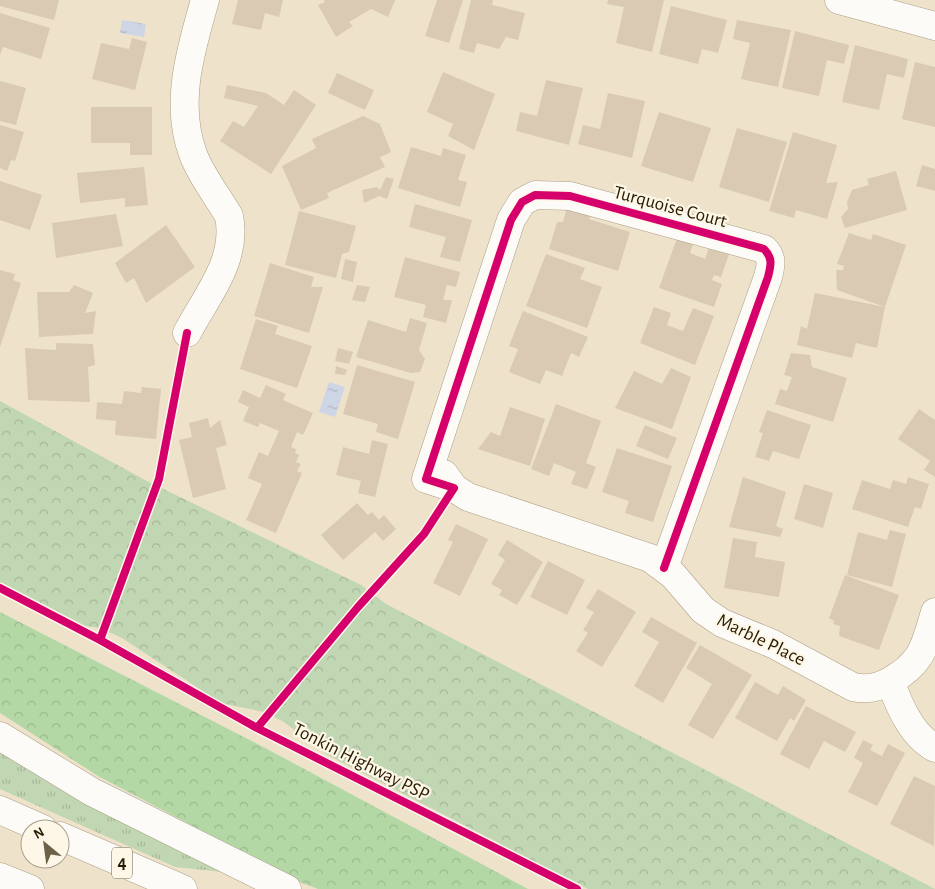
<svg xmlns="http://www.w3.org/2000/svg" width="935" height="889" font-family="'Alegreya Sans',sans-serif">
<style>
.grass{fill:url(#grass-tufts)}
.forest{fill:url(#forest-crowns)}
.park{fill:url(#park-crowns)}
.water{fill:url(#water-ripples)}
.building{fill:#dacab4}
.lines{fill:none;stroke-linecap:round;stroke-linejoin:round}
.minor-casing{stroke:#ab9f85;stroke-width:29}
.highway-casing{stroke:#ab9f85;stroke-width:29}
.minor{stroke:#fcfbf7;stroke-width:28}
.highway{stroke:#fcfbf7;stroke-width:28}
.cycleway-casing{stroke:#fef7e8;stroke-width:11}
.cycleway{stroke:#d6006c;stroke-width:8}
.labels{text-anchor:middle;dominant-baseline:central;stroke-width:4.5;stroke-linejoin:round;paint-order:stroke}
.shield{fill:#fef7e8;stroke:#685d46;stroke-width:1}
.shield-label{font-size:18px;font-weight:bold;fill:#281b00}
.street-label{font-size:19px;fill:#281b00;stroke:#fef7e8}
</style>
<defs>
<pattern id="grass-tufts" width="24" height="20" patternUnits="userSpaceOnUse" patternTransform="scale(1.25)"><rect width="24" height="20" fill="#c1d6b3"/><path d="M3 7l-1-3M5 7V3M7 7l1-3M15 17l-1-3M17 17v-4M19 17l1-3" fill="none" stroke="#a6b798"/></pattern>
<pattern id="forest-crowns" width="20" height="18" patternUnits="userSpaceOnUse" patternTransform="scale(1.25)"><rect width="20" height="18" fill="#b3d8a6"/><path d="M2 6a3 3 0 1 1 6 0M12 15a3 3 0 1 1 6 0" fill="none" stroke="#9ab98d"/></pattern>
<pattern id="park-crowns" width="20" height="18" patternUnits="userSpaceOnUse" patternTransform="scale(1.25)"><rect width="20" height="18" fill="#c1d6b3"/><path d="M2 6a3 3 0 1 1 6 0M12 15a3 3 0 1 1 6 0" fill="none" stroke="#a6b798"/></pattern>
<pattern id="water-ripples" width="26" height="14" patternUnits="userSpaceOnUse" patternTransform="scale(1.25)"><rect width="26" height="14" fill="#ced5e5"/><path d="M2 4q2-2 4 0t4 0M15 11q2-2 4 0t4 0" fill="none" stroke="#b1b6c3"/></pattern>
</defs>
<rect width="100%" height="100%" fill="#eee2ca"/>
<path class="grass" d="M 0,737 L 223,872 L 175,867 L 0,789 Z"/>
<path class="forest" d="M 0,612 L 267,749 L 528,889 L 318,889 L 297,881 L 98,776 L 0,713 Z"/>
<path class="park" d="M 0,401 L 145,480 L 361,585 L 386,604 L 935,889 L 588,889 L 326,754 L 284,722 L 264,712 L 221,703 L 122,638 L 100,628 L 78,625 L 0,585 Z"/>
<path class="water" d="M 122,20 L 146,24 L 144,37 L 120,33 Z
M 329,382 L 345,387 L 335,417 L 319,412 Z"/>
<path class="building" d="M 0,0 L 59,0 L 54,20 L 0,6 Z
M 238,0 L 283,0 L 279,17 L 265,13 L 261,30 L 232,24 Z
M 324,0 L 395,0 L 388,17 L 371,9 L 349,22 L 353,26 L 336,37 L 318,5 L 325,2 Z
M 437,0 L 463,0 L 449,43 L 425,36 Z
M 471,0 L 493,0 L 492,5 L 525,13 L 518,40 L 506,37 L 499,49 L 477,43 L 474,53 L 459,49 Z
M 608,0 L 664,0 L 652,52 L 616,43 L 624,7 L 607,4 Z
M 671,6 L 727,20 L 718,53 L 702,49 L 698,64 L 659,54 Z
M 0,13 L 50,28 L 41,59 L 3,47 L 0,55 Z
M 737,20 L 791,30 L 778,87 L 741,79 L 750,43 L 733,39 Z
M 795,31 L 849,45 L 844,64 L 827,60 L 819,96 L 782,88 Z
M 132,38 L 147,42 L 135,90 L 92,79 L 101,43 L 129,49 Z
M 855,45 L 908,59 L 904,78 L 887,74 L 879,110 L 842,102 Z
M 915,62 L 935,67 L 935,127 L 902,119 Z
M 443,72 L 495,94 L 474,150 L 448,136 L 453,124 L 427,112 Z
M 337,73 L 374,90 L 365,110 L 328,93 Z
M 546,80 L 583,88 L 569,145 L 516,131 L 520,112 L 537,116 Z
M 0,81 L 26,88 L 16,125 L 0,121 Z
M 227,85 L 266,93 L 284,105 L 294,90 L 316,105 L 271,174 L 220,141 L 233,121 L 244,127 L 258,106 L 224,98 Z
M 608,93 L 645,101 L 632,158 L 578,144 L 583,125 L 600,129 Z
M 91,107 L 152,107 L 152,155 L 130,155 L 130,143 L 91,143 Z
M 659,112 L 711,128 L 693,182 L 641,166 Z
M 363,116 L 380,124 L 391,152 L 380,157 L 385,167 L 327,193 L 329,198 L 301,210 L 282,166 L 316,148 L 312,139 Z
M 0,125 L 24,132 L 15,161 L 11,160 L 7,171 L 0,168 Z
M 737,128 L 787,142 L 769,202 L 719,187 Z
M 793,132 L 837,145 L 826,183 L 838,182 L 827,219 L 796,210 L 794,218 L 769,211 Z
M 411,147 L 441,156 L 443,148 L 466,155 L 458,180 L 467,182 L 460,207 L 398,188 Z
M 922,165 L 935,169 L 935,191 L 916,186 Z
M 144,167 L 148,205 L 125,207 L 125,198 L 80,203 L 77,173 Z
M 896,171 L 907,210 L 845,228 L 841,217 L 848,209 L 847,202 L 852,190 L 869,185 L 867,179 Z
M 386,177 L 394,179 L 387,199 L 379,196 L 364,203 L 362,190 L 377,187 L 380,190 Z
M 0,181 L 42,195 L 30,230 L 0,220 Z
M 569,201 L 593,209 L 589,219 L 630,232 L 618,271 L 549,249 L 557,222 L 563,222 Z
M 415,204 L 472,220 L 460,262 L 440,257 L 446,237 L 409,227 Z
M 299,211 L 356,226 L 349,252 L 342,254 L 336,278 L 285,265 Z
M 116,214 L 123,246 L 56,258 L 52,223 Z
M 166,225 L 195,267 L 146,303 L 134,278 L 126,283 L 115,263 Z
M 849,233 L 871,240 L 873,234 L 906,245 L 885,307 L 837,290 L 836,270 L 843,270 L 844,266 L 837,264 Z
M 677,238 L 693,244 L 690,253 L 705,259 L 709,247 L 729,254 L 721,277 L 714,275 L 712,280 L 722,284 L 714,307 L 659,288 Z
M 546,254 L 585,268 L 580,279 L 602,287 L 587,328 L 526,306 Z
M 405,257 L 460,272 L 456,287 L 447,285 L 443,300 L 452,300 L 446,323 L 423,317 L 426,305 L 394,297 Z
M 345,259 L 357,262 L 353,282 L 341,279 Z
M 270,263 L 314,277 L 311,287 L 323,287 L 309,333 L 254,316 Z
M 0,270 L 15,274 L 13,280 L 21,283 L 0,347 Z
M 74,285 L 93,293 L 85,313 L 96,311 L 93,334 L 39,337 L 37,292 L 69,292 Z
M 357,285 L 370,287 L 365,302 L 352,300 Z
M 815,293 L 885,307 L 877,348 L 856,343 L 852,358 L 797,345 L 801,326 L 807,329 Z
M 654,307 L 671,313 L 667,325 L 683,331 L 693,308 L 714,316 L 695,365 L 640,343 Z
M 523,311 L 588,337 L 579,357 L 571,353 L 562,376 L 546,370 L 540,384 L 509,372 L 518,349 L 509,346 Z
M 410,318 L 427,323 L 419,350 L 425,359 L 420,372 L 411,373 L 356,357 L 368,320 L 406,332 Z
M 256,319 L 278,326 L 275,334 L 312,346 L 297,388 L 240,369 Z
M 56,343 L 93,344 L 95,365 L 88,367 L 90,402 L 28,400 L 25,348 L 56,350 Z
M 338,348 L 353,352 L 349,364 L 335,361 Z
M 791,353 L 810,355 L 812,367 L 847,378 L 833,422 L 775,404 L 780,389 L 787,391 L 792,377 L 784,375 Z
M 357,365 L 415,382 L 398,439 L 376,432 L 378,424 L 343,414 Z
M 336,366 L 347,370 L 345,375 L 335,374 Z
M 671,368 L 691,377 L 672,429 L 615,408 L 634,371 L 662,384 Z
M 266,385 L 286,394 L 283,400 L 313,413 L 303,435 L 297,432 L 291,447 L 296,449 L 295,453 L 299,455 L 296,462 L 301,464 L 297,471 L 302,473 L 276,533 L 246,520 L 262,484 L 248,478 L 259,452 L 268,456 L 279,431 L 260,423 L 258,427 L 243,421 L 249,407 L 238,402 L 243,390 L 260,398 Z
M 142,387 L 161,389 L 156,439 L 115,435 L 116,421 L 96,419 L 97,402 L 122,404 L 124,391 L 141,393 Z
M 556,404 L 601,421 L 586,463 L 596,467 L 587,489 L 571,484 L 576,472 L 554,463 L 549,476 L 531,469 Z
M 510,407 L 545,419 L 530,466 L 478,449 L 491,432 L 500,436 Z
M 919,409 L 935,420 L 935,477 L 924,470 L 930,461 L 898,439 Z
M 767,410 L 811,425 L 799,459 L 773,451 L 769,461 L 755,457 L 763,433 L 759,432 Z
M 208,418 L 210,428 L 220,420 L 227,445 L 216,448 L 226,489 L 193,498 L 179,440 L 192,437 L 189,423 Z
M 645,425 L 677,438 L 668,459 L 636,446 Z
M 372,440 L 388,444 L 375,497 L 358,493 L 361,481 L 336,475 L 343,447 L 369,454 Z
M 617,448 L 672,466 L 653,522 L 625,513 L 629,501 L 602,492 Z
M 743,477 L 786,492 L 776,526 L 783,529 L 780,537 L 729,527 Z
M 908,477 L 929,484 L 921,509 L 915,507 L 908,527 L 852,509 L 862,480 L 890,489 L 893,480 L 906,484 Z
M 804,484 L 833,493 L 823,528 L 794,519 Z
M 357,503 L 368,515 L 372,512 L 379,520 L 384,515 L 396,529 L 383,541 L 375,532 L 343,560 L 321,535 Z
M 456,524 L 488,539 L 460,596 L 433,583 L 453,542 L 448,540 Z
M 890,530 L 906,534 L 892,587 L 847,575 L 858,532 L 887,540 Z
M 733,538 L 757,542 L 755,557 L 785,562 L 779,597 L 724,588 Z
M 507,540 L 543,562 L 517,605 L 499,595 L 502,590 L 491,584 L 505,560 L 498,555 Z
M 548,561 L 585,580 L 567,615 L 530,597 Z
M 845,575 L 899,595 L 879,650 L 839,636 L 840,626 L 833,624 L 834,621 L 829,618 Z
M 598,589 L 636,612 L 602,667 L 576,651 L 588,633 L 583,630 L 594,612 L 586,608 Z
M 651,617 L 697,643 L 663,703 L 634,686 L 659,642 L 642,632 Z
M 700,645 L 752,675 L 713,739 L 688,725 L 712,684 L 686,668 Z
M 755,682 L 778,695 L 783,686 L 806,700 L 794,721 L 790,718 L 777,741 L 735,718 Z
M 806,706 L 856,732 L 845,752 L 824,741 L 809,769 L 780,754 Z
M 863,740 L 873,745 L 870,750 L 882,756 L 888,744 L 905,753 L 877,806 L 848,792 L 863,763 L 854,758 Z
M 914,776 L 935,786 L 934,846 L 890,824 Z"/>
<g class="lines">
<g class="minor-casing">
<path id="minor" d="M 839,0 L 935,26
M 187,333 C 206,296 238,261 229,216 C 218,197 200,174 193,154 C 174,103 191,49 205,0
M 444,474 L 454,488 L 468,497 L 650,558 L 673,575 L 703,610 L 722,623 L 773,644 L 853,687 C 866,690 878,688 890,681 C 923,663 925,645 935,612
M 454,488 L 426,479 L 511,220 L 522,202 L 535,195 L 570,196 L 764,249 C 773,258 771,265 768,277 L 664,568
M 890,681 C 899,705 911,735 935,748"/>
</g>
<g class="highway-casing">
<path id="highway" d="M 0,736 L 92,792 L 287,889
M 0,810 L 43,829
M 60,836 L 183,889
M 0,877 L 30,889"/>
</g>
<use href="#minor" class="minor"/>
<use href="#highway" class="highway"/>
<g class="cycleway-casing">
<path id="cycleway" d="M 0,588 L 100,640 L 257,728 L 577,889
M 100,640 L 159,479 L 187,333
M 257,728 L 358,607 L 424,534 L 454,488 L 426,479 L 511,220 L 522,202 L 535,195 L 570,196 L 764,249 C 773,258 771,265 768,277 L 664,568"/>
</g>
<use href="#cycleway" class="cycleway"/>
</g>
<g class="labels">
<rect class="shield" x="112" y="847.5" width="20" height="31" rx="4"/>
<g class="shield-label">
<text x="122" y="863">4</text>
</g>
<g class="street-label">
<text transform="translate(670 207) rotate(15)">Turquoise Court</text>
<text transform="translate(761 640) rotate(26)">Marble Place</text>
<text transform="translate(361 762) rotate(27)">Tonkin Highway PSP</text>
</g>
</g>
<g transform="translate(45 844) rotate(331)"><circle r="24" fill="#fef7e8" stroke="#a89f8b"/>
<path d="M0-4L9 19L0 12L-9 19Z" fill="#6d6147"/>
<text y="-8" font-size="14" font-weight="bold" text-anchor="middle" fill="#281b00">N</text>
</g>
</svg>
